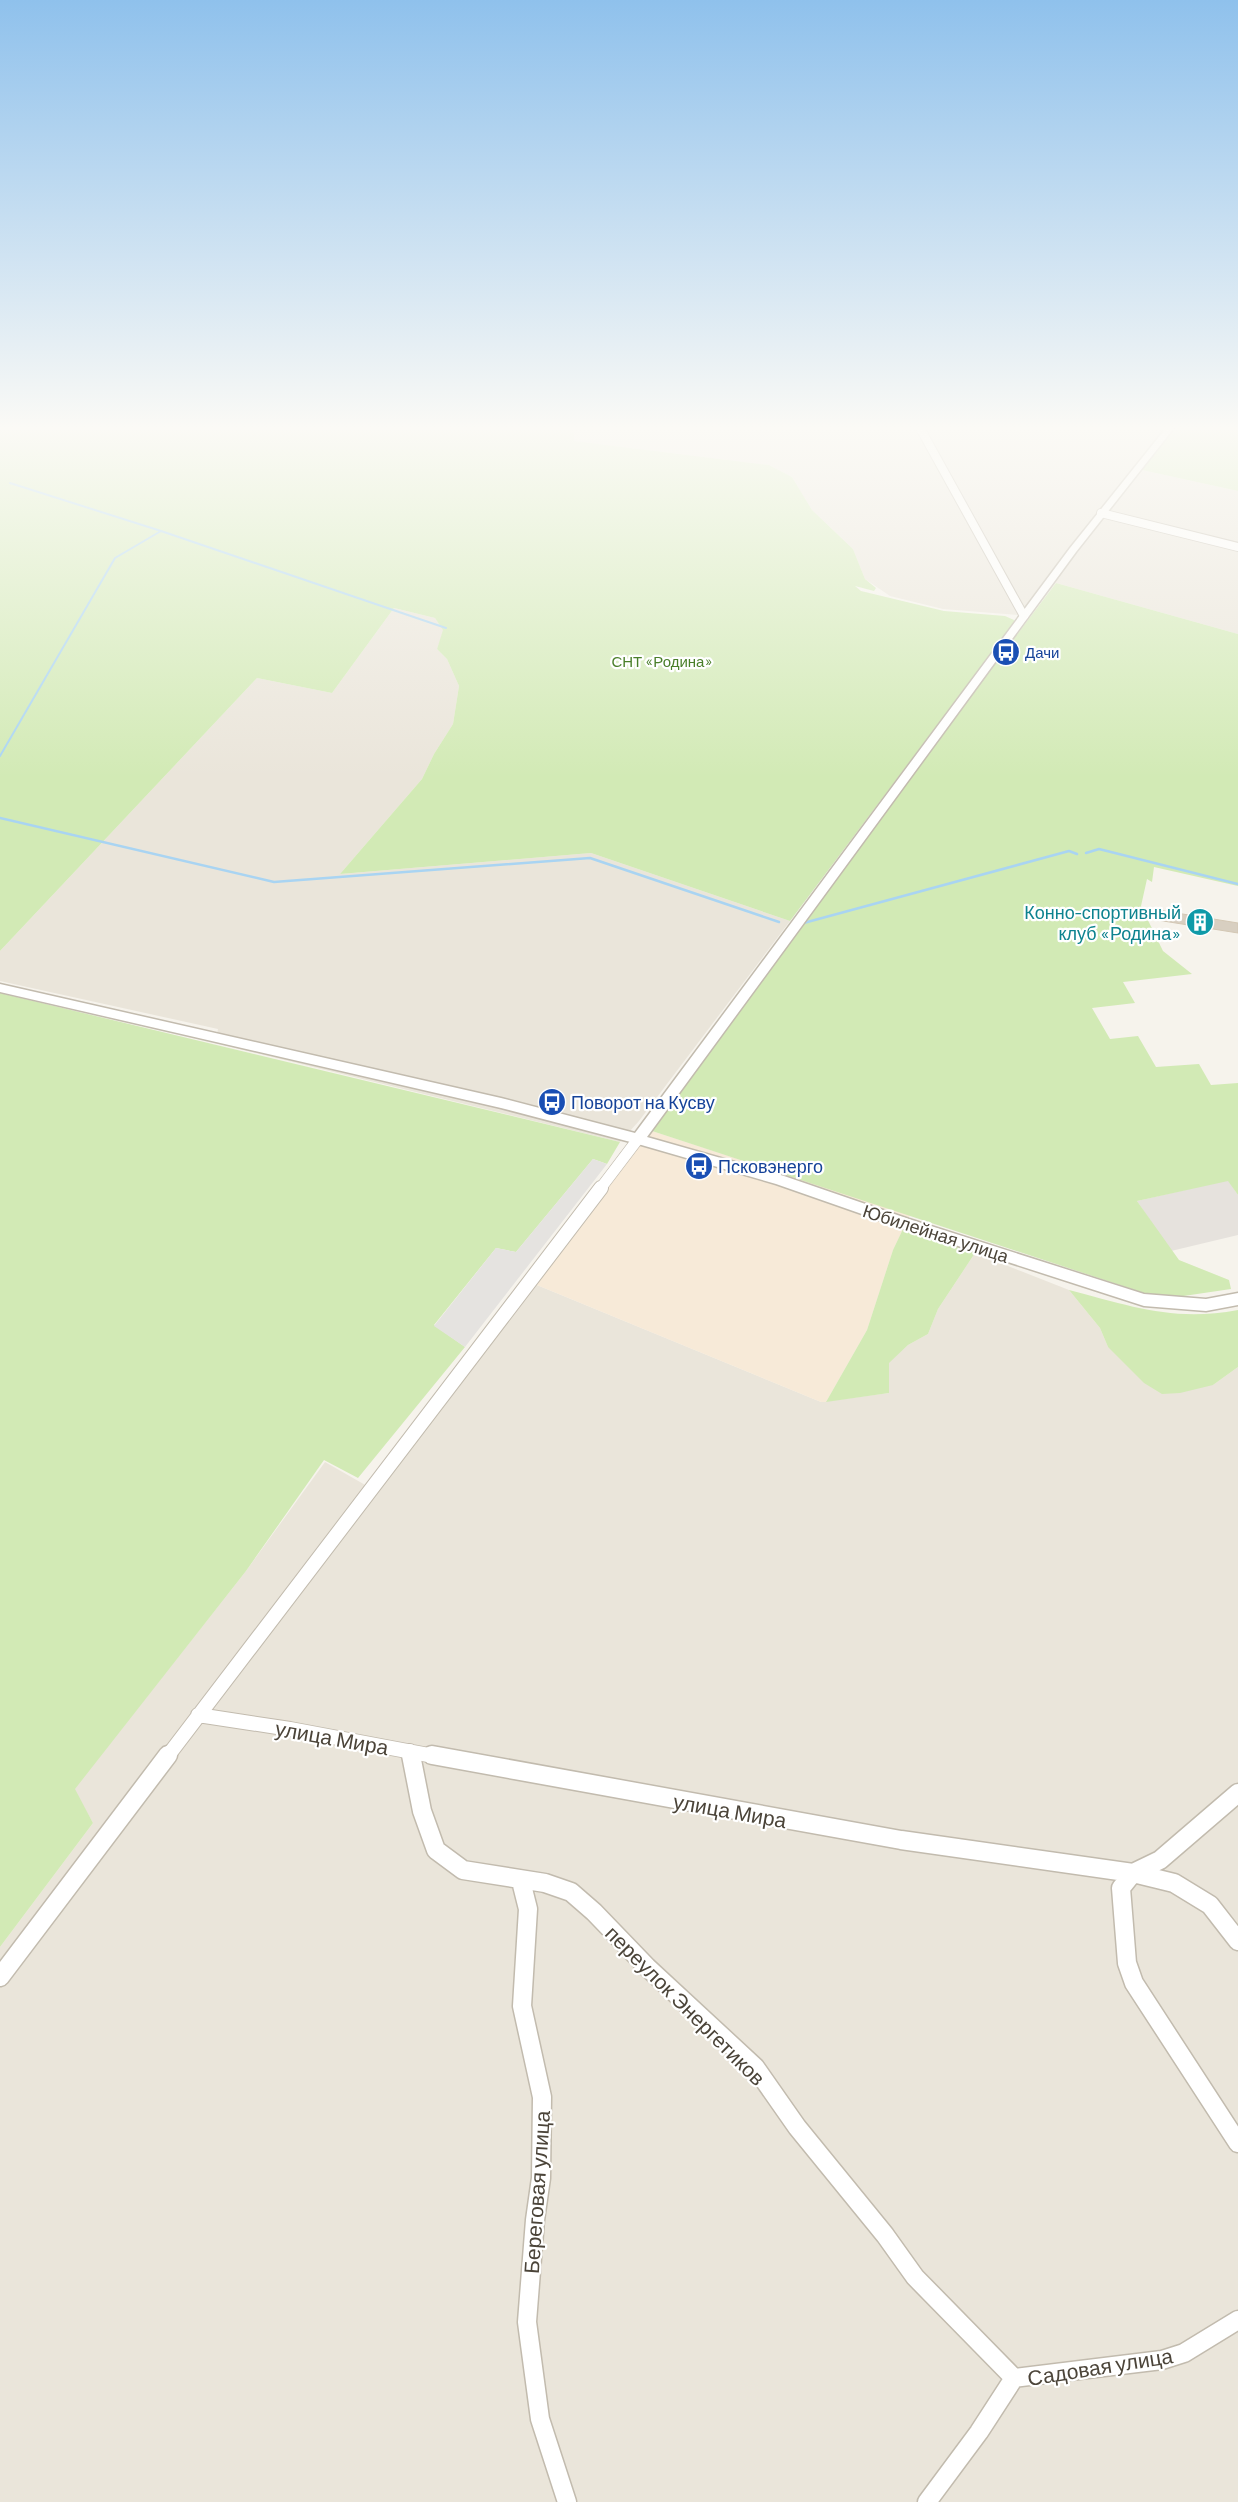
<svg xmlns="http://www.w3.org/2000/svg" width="1238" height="2502" font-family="Barlow,sans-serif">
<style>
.residential{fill:#eae5da}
.commercial{fill:#f7ead8}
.industrial{fill:#e6e2dd}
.green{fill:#d2eab5}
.parking{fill:#e5e3e0}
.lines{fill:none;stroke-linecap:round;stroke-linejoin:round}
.stream-far1{stroke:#a9d4f2;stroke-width:2}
.stream{stroke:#a9d4f2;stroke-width:2.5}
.building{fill:#d8cfc1;stroke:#d3c7b4}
.minor-far3-casing{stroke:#c2bbae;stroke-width:10}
.minor-far2-casing{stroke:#c2bbae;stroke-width:12}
.minor-far1-casing{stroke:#c2bbae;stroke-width:16}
.minor-casing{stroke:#c2bbae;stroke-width:21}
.tertiary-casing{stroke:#c2bbae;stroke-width:3}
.minor-far3{stroke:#fff;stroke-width:8}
.minor-far2{stroke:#fff;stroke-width:11}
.minor-far1{stroke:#fff;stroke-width:14}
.minor{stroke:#fff;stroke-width:18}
.tertiary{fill:#fff;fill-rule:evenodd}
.labels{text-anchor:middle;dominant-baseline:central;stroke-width:4.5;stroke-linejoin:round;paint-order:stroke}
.far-transit-label{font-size:15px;fill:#164399;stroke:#fff;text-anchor:start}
.far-park-label{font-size:15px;fill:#4a7f2a;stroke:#fff}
.culture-label{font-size:18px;fill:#0d838f;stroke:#fff;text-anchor:end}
.transit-label{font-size:18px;fill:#164399;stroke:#fff;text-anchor:start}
.street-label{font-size:18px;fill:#4b4439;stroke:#fff}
.near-street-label{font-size:21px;fill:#4b4439;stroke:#fff}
</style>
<rect width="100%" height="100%" fill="#f6f3ec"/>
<path class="residential" d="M 569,428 L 1175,428 L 1142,470 L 1238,491 L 1238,634 L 1056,583 L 1030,616 L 943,609 L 890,596 L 865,579 L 853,549 L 812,510 L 792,477 L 769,465 L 574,441 L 574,433 Z
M 394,608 L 435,618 L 444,630 L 437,649 L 447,659 L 459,686 L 453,724 L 434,754 L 422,779 L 340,874 L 591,853 L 790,921 L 639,1121 L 620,1142 L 215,1043 L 218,1029 L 0,981 L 0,951 L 257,678 L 332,693 Z
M 975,1253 L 1069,1290 L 1100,1328 L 1108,1347 L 1213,1385 L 1238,1367 L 1238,2502 L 0,2502 L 0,1947 L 93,1823 L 74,1789 L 246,1571 L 325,1462 L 374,1490 L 532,1283 L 821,1402 L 889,1393 L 888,1363 L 908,1345 L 928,1334 L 938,1309 Z"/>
<path class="commercial" d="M 649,1130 L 910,1215 L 893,1250 L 867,1330 L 826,1402 L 821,1402 L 532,1283 Z"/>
<path class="industrial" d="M 1228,1180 L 1238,1195 L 1238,1235 L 1171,1251 L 1137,1201 Z"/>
<path class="green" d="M 0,428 L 569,428 L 574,433 L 574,441 L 769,465 L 792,477 L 812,510 L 853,549 L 865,579 L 876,588 L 874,591 L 855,586 L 861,591 L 944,611 L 1005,616 L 1014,620 L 1014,623 L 790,921 L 591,853 L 340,874 L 422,779 L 434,754 L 453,724 L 459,686 L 447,659 L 437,649 L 443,630 L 435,618 L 394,608 L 332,693 L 257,678 L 0,951 Z
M 1175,428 L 1238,428 L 1238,491 L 1142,470 Z
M 1056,583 L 1238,634 L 1238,886 L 1154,867 L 1152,882 L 1147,879 L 1141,906 L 1163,951 L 1192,974 L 1123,982 L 1135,1003 L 1092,1008 L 1110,1039 L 1138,1036 L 1156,1067 L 1199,1064 L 1211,1085 L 1238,1083 L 1238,1195 L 1228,1181 L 1137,1201 L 1179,1260 L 1229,1280 L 1231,1289 L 1170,1298 L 1144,1293 L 649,1130 L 908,778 Z
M 0,993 L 620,1142 L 607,1164 L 593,1159 L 516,1252 L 496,1248 L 434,1325 L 465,1347 L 358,1478 L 324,1460 L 246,1571 L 75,1789 L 93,1823 L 0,1947 Z
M 903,1229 L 975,1253 L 938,1309 L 928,1334 L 908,1345 L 889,1363 L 889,1393 L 826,1402 L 867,1330 L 893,1250 Z
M 1069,1290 C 1131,1306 1173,1322 1238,1310 L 1238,1367 L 1213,1385 L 1180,1393 L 1162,1394 L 1144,1383 L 1108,1347 L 1100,1328 Z"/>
<path class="parking" d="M 593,1159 L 607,1164 L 465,1347 L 434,1326 L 496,1248 L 516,1252 Z"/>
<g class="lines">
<path class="stream-far1" d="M 10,483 L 161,531
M 0,756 L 115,558 L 161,531 L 446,628"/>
<path class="stream" d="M 0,818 L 274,882 L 590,858 L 779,922
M 1086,853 L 1099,849 L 1238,884
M 800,924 L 1069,851 L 1077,854"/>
</g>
<path class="building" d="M 1158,910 L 1238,923 L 1238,933 L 1157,920 Z"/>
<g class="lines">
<g class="minor-far3-casing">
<path id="minor-far3" d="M 920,428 L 1024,616
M 1101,513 L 1238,547"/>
</g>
<g class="minor-far2-casing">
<path id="minor-far2" d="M 600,1189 L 638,1139"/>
</g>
<g class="minor-far1-casing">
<path id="minor-far1" d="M 198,1715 L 290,1729 L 439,1757
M 410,1751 L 411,1757
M 167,1757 L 601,1188"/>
</g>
<g class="minor-casing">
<path id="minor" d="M 411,1755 L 422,1811 L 436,1850 L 463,1870 L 545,1883 L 571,1892 L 594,1912 L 647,1967 L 755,2067 L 797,2127 L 885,2235 L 915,2277 L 1014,2378
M 432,1755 L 901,1840 L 1133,1873 L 1174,1883 L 1210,1905 L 1238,1941
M 1238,1793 L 1160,1860 L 1133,1873 L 1121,1888 L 1127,1963 L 1134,1983 L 1238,2143
M 521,1881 L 528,1909 L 522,2006 L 542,2097 L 541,2178 L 535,2220 L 527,2322 L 540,2419 L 567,2502
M 0,1977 L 168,1755
M 927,2502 L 979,2432 L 1014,2378 L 1162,2360 L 1184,2353 L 1238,2320"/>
</g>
<g class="tertiary-casing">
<path id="tertiary" d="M 1166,428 L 1174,428 L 1076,552 L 647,1137 L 784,1176 L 909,1219 L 1144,1294 L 1206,1299 L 1238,1293 L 1238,1305 L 1206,1311 L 1144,1306 L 899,1227 L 776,1184 L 638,1144 L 501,1108 L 0,992 L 0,984 L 501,1098 L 635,1133 L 1070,548 Z"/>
</g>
<use href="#minor-far3" class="minor-far3"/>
<use href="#minor-far2" class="minor-far2"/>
<use href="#minor-far1" class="minor-far1"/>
<use href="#minor" class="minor"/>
<use href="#tertiary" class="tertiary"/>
</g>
<linearGradient id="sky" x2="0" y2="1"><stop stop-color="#8fc1ec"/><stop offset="0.55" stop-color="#fbfaf6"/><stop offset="1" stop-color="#fbfaf6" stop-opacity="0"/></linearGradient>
<rect width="1238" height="778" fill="url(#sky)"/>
<defs>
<g id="bus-disc" transform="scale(1.4375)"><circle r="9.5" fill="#1a4fb4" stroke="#fff"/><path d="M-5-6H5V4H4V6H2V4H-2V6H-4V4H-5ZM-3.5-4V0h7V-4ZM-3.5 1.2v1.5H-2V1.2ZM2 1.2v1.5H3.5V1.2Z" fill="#fff"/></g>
<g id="building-disc" transform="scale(1.4375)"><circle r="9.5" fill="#0f9aa8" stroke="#fff"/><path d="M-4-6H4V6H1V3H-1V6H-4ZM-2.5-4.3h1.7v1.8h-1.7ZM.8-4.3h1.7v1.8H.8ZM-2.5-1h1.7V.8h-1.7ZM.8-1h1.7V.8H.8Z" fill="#fff"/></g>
</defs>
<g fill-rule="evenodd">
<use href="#bus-disc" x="1006" y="652"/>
<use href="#building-disc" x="1200" y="922"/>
<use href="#bus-disc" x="552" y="1102"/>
<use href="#bus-disc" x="699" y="1166"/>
</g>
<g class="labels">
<g class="far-transit-label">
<text x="1025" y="652">Дачи</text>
</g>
<g class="far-park-label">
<text x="662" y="661">СНТ «Родина»</text>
</g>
<g class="culture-label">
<text x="1181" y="912">Конно-спортивный<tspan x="1181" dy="21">клуб «Родина»</tspan></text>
</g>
<g class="transit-label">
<text x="571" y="1102">Поворот на Кусву</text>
<text x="718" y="1166">Псковэнерго</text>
</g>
<g class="street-label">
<text transform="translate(936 1233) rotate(18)">Юбилейная улица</text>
</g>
<g class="near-street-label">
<text transform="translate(332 1737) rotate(10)">улица Мира</text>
<text transform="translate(730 1810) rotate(10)">улица Мира</text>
<text transform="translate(686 2005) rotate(45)">переулок Энергетиков</text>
<text transform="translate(536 2192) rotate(-86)">Береговая улица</text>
<text transform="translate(1100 2366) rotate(-9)">Садовая улица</text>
</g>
</g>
</svg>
